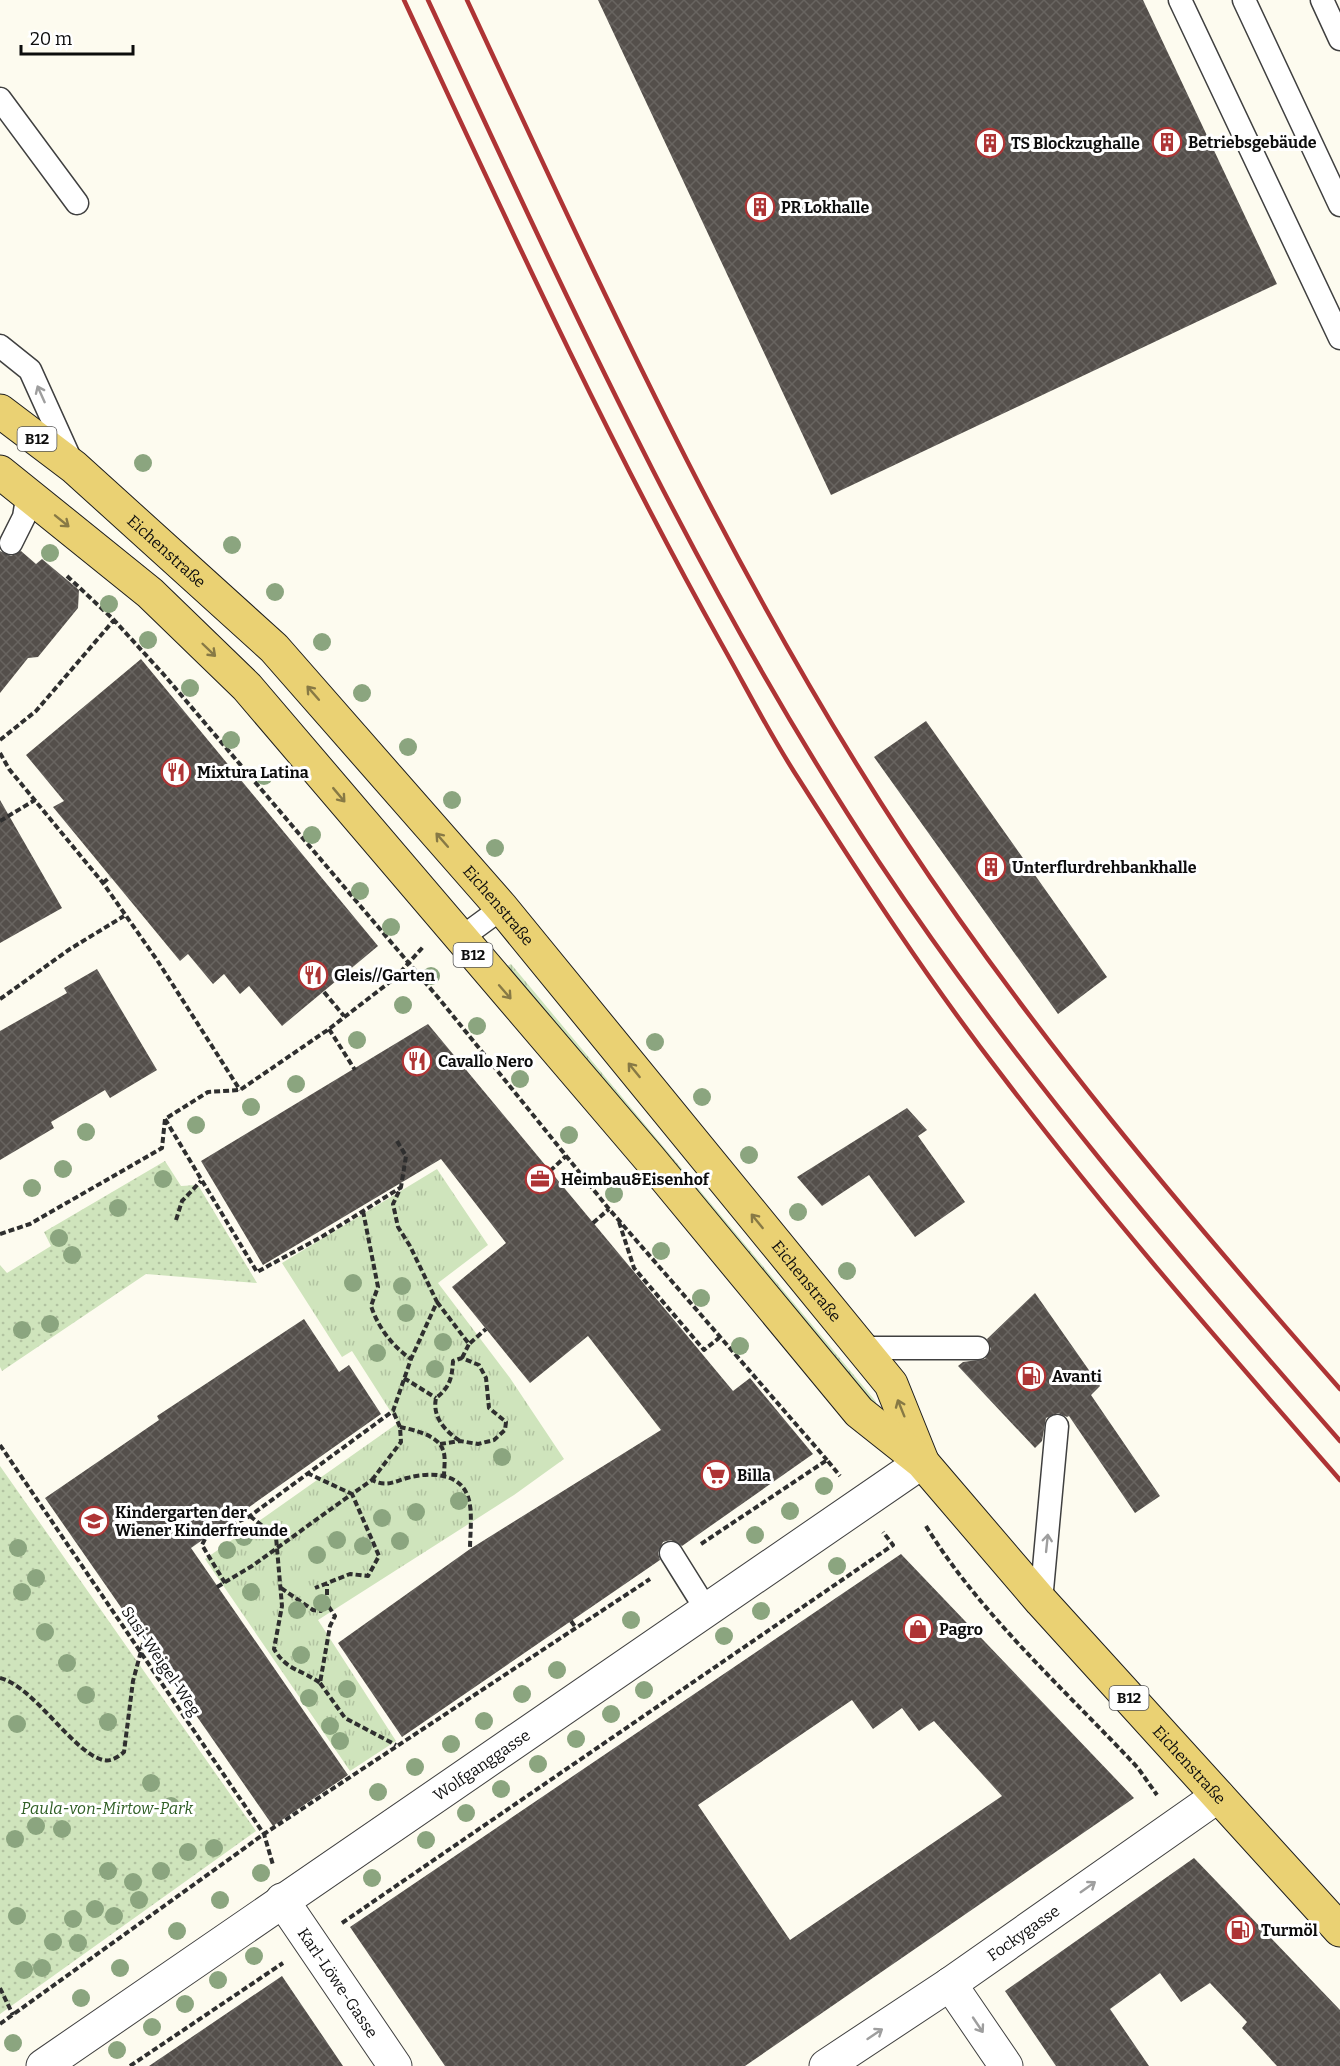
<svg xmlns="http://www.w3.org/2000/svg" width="1340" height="2066" font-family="Bitter,serif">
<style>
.grass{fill:url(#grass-tufts)}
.park{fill:url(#park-dots)}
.building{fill:url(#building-cross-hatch);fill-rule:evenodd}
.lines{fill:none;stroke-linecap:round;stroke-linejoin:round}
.service-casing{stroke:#404040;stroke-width:25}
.minor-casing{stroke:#404040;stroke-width:35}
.primary-casing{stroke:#1e1e1e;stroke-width:35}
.path{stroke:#2f2f2f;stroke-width:4;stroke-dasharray:6 3;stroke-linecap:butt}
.service{stroke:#fff;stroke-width:22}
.minor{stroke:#fff;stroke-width:33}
.primary{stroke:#ead173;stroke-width:33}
.rail{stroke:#ae3435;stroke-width:4.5}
.tree{fill:#8ba57f}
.oneway{stroke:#9e9e9e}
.oneway2{stroke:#877945}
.labels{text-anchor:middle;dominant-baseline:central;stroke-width:6;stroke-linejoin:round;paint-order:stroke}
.shield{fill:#fff;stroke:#565656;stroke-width:1.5}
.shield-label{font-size:15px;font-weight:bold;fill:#0d0d0d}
.poi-label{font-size:16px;font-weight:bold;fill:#0d0d0d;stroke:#fff;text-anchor:start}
.street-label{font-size:16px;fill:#0d0d0d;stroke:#fff}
.park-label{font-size:16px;font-style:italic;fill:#2e5e24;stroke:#fff}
</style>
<defs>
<pattern id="grass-tufts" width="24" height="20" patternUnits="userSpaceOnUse" patternTransform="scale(1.5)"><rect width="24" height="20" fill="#cfe4bc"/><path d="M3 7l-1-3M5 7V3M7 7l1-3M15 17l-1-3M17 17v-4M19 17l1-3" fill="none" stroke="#b1c2a0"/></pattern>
<pattern id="park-dots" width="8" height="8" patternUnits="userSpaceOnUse" patternTransform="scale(1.5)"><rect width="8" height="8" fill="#cfe4bc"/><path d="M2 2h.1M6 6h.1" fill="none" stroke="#b1c2a0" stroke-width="1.8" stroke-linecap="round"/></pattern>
<pattern id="building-cross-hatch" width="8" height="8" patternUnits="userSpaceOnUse" patternTransform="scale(1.5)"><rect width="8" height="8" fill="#544f4b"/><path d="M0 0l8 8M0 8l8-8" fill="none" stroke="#686460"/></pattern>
</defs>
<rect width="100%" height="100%" fill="#fdfbef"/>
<path class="grass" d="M 511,964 L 873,1398 L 876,1402 L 874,1409 L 505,967 Z
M 437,1169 L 488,1245 L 438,1283 L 510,1378 L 564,1459 L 514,1495 L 318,1620 L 396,1741 L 350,1771 L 205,1559 L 398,1423 L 352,1351 L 342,1357 L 282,1263 Z"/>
<path class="park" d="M 165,1161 L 181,1186 L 198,1185 L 257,1283 L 146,1274 L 2,1371 L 0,1367 L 0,1265 L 7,1273 L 51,1246 L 44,1232 Z
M 0,1466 L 256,1831 L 0,2014 Z"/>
<path class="building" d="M 598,0 L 1143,0 L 1277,284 L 831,495 Z
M 0,551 L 11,556 L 21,551 L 36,564 L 42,559 L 79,590 L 78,608 L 38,657 L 28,658 L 0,693 Z
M 141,659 L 378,946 L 282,1026 L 249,986 L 240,994 L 224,974 L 213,984 L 188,954 L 180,961 L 53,807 L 64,801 L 26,755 Z
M 926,721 L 1107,977 L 1058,1014 L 874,757 Z
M 0,800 L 62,908 L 0,943 Z
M 97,969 L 157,1070 L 110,1098 L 105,1090 L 51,1122 L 54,1128 L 0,1160 L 0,1031 L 67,993 L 64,988 Z
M 428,1024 L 733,1391 L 750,1378 L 813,1454 L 682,1546 L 671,1540 L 663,1542 L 658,1553 L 660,1560 L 402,1737 L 338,1643 L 470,1549 L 661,1430 L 588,1336 L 530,1383 L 452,1287 L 506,1243 L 441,1159 L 263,1265 L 201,1161 Z
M 907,1108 L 927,1130 L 918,1136 L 965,1202 L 915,1237 L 869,1175 L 822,1206 L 797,1177 Z
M 1035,1293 L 1100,1386 L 1091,1395 L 1160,1496 L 1135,1513 L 1069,1416 L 1067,1417 L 1058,1413 L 1046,1418 L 1042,1441 L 1035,1448 L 958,1366 L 963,1362 L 985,1359 L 991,1349 L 987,1339 Z
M 304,1319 L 339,1372 L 349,1365 L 381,1414 L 191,1548 L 348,1775 L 273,1826 L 45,1498 L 159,1420 L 157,1416 Z
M 901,1554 L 1134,1798 L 745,2066 L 445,2066 L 350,1927 ZM 852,1700 L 873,1729 L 902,1708 L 919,1731 L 934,1721 L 1002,1796 L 790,1940 L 698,1805 Z
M 1194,1858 L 1340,2010 L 1340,2066 L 1277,2066 L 1242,2028 L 1247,2022 L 1210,1983 L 1181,2002 L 1160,1973 L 1110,2009 L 1149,2066 L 1056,2066 L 1005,1991 Z
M 282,1976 L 343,2066 L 149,2066 Z"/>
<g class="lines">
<g class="service-casing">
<path id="service" d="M 1180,0 L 1340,338
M 1244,0 L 1340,205
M 1322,0 L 1340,39
M 0,99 L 77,203
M 0,346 L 30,370 L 72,463
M 11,543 L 24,517 L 28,493
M 461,938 L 502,908
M 861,1348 L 978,1348
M 671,1553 L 706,1609
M 1041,1601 L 1057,1426"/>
</g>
<g class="minor-casing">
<g id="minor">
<path id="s1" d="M 282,1900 L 395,2066"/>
<path d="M 950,1984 L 1006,2066"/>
<path id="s2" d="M 43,2066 L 922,1462"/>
<path id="s3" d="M 826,2066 L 950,1984 L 1218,1796"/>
</g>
</g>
<g class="primary-casing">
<g id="primary">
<path id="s4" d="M 0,411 L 74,467 L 274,648 L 502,908 L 891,1384 L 922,1461"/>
<path id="s5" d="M 0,472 L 150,593 L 247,687 L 649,1158 L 859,1412 L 922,1462 L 1041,1601 L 1340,1930"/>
</g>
</g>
<path class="path" d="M 67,576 L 114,620 L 165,676 L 441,1001 L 609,1209 L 827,1460
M 0,740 L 36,711 L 114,620
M 0,753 L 9,769 L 103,883 L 157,960 L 240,1090
M 0,821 L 35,800
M 103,883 L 110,877
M 324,992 L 344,1016
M 0,999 L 70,949 L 124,916
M 329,1029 L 355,1070
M 165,1119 L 257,1272 L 323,1236 L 400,1188
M 550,1171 L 566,1156
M 363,1211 L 378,1287 L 371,1306 C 378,1327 392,1346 411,1359
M 176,1220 L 182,1201 L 201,1181
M 619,1222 L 634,1268 L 704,1350 L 719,1338
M 593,1223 L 609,1209
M 0,1234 L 30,1224 L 162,1148 L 165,1119 L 208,1092 L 240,1090 L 329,1029 L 395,978 L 423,947
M 437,1302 L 469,1344 L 486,1329
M 462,1358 L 469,1344
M 404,1378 L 436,1398
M 400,1427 C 414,1430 438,1435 443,1450 C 446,1457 444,1468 444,1476
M 440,1444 L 460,1441 L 478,1444 L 494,1440 L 505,1430 L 506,1422 L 489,1408 L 486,1378 L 479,1365 L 462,1358 L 453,1361 C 452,1378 450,1387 436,1398 C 432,1417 445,1431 460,1441
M 0,1445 L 264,1834 L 273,1865
M 307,1473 L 352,1494 L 372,1480 C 386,1487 393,1482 407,1478 C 429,1472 460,1472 468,1497 C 473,1511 470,1534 470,1549
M 372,1480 L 401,1442 L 400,1427 L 393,1411
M 250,1516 L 276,1537 L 282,1606 L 274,1649 C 287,1671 301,1669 320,1683 L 330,1626 L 335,1616 L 327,1604 L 327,1584
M 926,1526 C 979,1613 1068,1693 1138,1768 L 1157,1795
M 701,1544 L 827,1460 L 840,1476
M 225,1583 L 202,1545 L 206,1537 L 250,1516 L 393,1411 L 411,1359 L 437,1302 L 410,1246 L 398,1227 L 393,1204 L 401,1187 L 406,1156 L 397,1141
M 217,1587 L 252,1566 L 352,1494 L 379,1556 L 368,1576 L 350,1574 L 315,1588
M 281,1588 L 313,1610 L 321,1611 L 327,1604
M 571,1621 L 576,1628
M 0,1678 C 35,1687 72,1752 103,1760 C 111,1762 118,1757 124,1752 L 133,1681 L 144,1640
M 320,1683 L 345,1718 L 396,1745
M 342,1923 L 893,1545 L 883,1532
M 0,1988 L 13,2015
M 0,2024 L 264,1834 L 650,1579
M 130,2066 L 283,1963"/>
<use href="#service" class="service"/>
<use href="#minor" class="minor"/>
<use href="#primary" class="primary"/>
<path class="rail" d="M 404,0 C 505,217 604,434 721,643 C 747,689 771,737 800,781 C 863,880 928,980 1000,1073 C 1107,1214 1224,1347 1340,1480
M 428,0 C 565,294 699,591 879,862 C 1016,1068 1177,1255 1340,1441
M 467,0 C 600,285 730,574 903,837 C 1032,1033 1185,1213 1340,1389"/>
</g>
<g class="tree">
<circle cx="143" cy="463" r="9"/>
<circle cx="232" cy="545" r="9"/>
<circle cx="50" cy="553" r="9"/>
<circle cx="275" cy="592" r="9"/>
<circle cx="109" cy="604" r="9"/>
<circle cx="148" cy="640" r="9"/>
<circle cx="322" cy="642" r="9"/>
<circle cx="190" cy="688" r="9"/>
<circle cx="362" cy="693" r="9"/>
<circle cx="231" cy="740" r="9"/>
<circle cx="408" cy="747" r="9"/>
<circle cx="264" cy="776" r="9"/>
<circle cx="452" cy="800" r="9"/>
<circle cx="312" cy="835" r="9"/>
<circle cx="495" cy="848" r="9"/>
<circle cx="360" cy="891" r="9"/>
<circle cx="391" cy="927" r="9"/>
<circle cx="431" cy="976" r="9"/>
<circle cx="403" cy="1005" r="9"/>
<circle cx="477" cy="1026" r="9"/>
<circle cx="357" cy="1040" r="9"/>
<circle cx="655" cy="1042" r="9"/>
<circle cx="520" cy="1079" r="9"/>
<circle cx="296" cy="1084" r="9"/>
<circle cx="702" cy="1097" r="9"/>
<circle cx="251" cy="1107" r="9"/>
<circle cx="196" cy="1125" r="9"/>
<circle cx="86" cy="1132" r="9"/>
<circle cx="569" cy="1135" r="9"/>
<circle cx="749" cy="1155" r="9"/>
<circle cx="63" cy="1169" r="9"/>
<circle cx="163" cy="1179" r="9"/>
<circle cx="32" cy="1188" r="9"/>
<circle cx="614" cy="1194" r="9"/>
<circle cx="118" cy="1208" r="9"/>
<circle cx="798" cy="1212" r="9"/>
<circle cx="59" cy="1238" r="9"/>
<circle cx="661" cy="1251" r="9"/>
<circle cx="72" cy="1255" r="9"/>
<circle cx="847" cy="1271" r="9"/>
<circle cx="353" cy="1283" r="9"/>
<circle cx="402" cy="1286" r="9"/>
<circle cx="701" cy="1298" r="9"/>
<circle cx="406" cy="1313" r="9"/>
<circle cx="50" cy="1324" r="9"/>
<circle cx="22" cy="1330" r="9"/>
<circle cx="443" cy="1342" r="9"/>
<circle cx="740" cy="1346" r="9"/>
<circle cx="377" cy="1353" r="9"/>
<circle cx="435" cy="1369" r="9"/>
<circle cx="502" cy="1457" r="9"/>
<circle cx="824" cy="1486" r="9"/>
<circle cx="459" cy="1501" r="9"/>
<circle cx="790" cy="1511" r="9"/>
<circle cx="416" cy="1512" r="9"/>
<circle cx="382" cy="1518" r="9"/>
<circle cx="755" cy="1535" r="9"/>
<circle cx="244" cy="1537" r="9"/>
<circle cx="337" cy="1540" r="9"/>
<circle cx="400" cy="1541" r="9"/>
<circle cx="363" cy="1546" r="9"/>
<circle cx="18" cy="1548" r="9"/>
<circle cx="227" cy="1550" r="9"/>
<circle cx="317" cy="1555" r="9"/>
<circle cx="837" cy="1566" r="9"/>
<circle cx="36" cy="1578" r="9"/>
<circle cx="22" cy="1592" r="9"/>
<circle cx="251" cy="1592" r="9"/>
<circle cx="322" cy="1603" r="9"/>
<circle cx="297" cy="1610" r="9"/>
<circle cx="761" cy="1611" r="9"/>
<circle cx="631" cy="1620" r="9"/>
<circle cx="45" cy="1632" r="9"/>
<circle cx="724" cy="1636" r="9"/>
<circle cx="301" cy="1655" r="9"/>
<circle cx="67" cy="1663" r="9"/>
<circle cx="557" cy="1670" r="9"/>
<circle cx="347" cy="1689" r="9"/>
<circle cx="644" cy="1690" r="9"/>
<circle cx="522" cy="1694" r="9"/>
<circle cx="86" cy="1695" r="9"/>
<circle cx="309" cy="1698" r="9"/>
<circle cx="611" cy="1714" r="9"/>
<circle cx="484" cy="1721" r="9"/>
<circle cx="108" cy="1722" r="9"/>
<circle cx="17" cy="1724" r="9"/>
<circle cx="330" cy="1726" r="9"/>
<circle cx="576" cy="1739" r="9"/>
<circle cx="340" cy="1741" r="9"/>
<circle cx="451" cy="1744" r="9"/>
<circle cx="538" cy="1764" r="9"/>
<circle cx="415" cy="1767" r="9"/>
<circle cx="151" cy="1783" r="9"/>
<circle cx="501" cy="1789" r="9"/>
<circle cx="378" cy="1792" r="9"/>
<circle cx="171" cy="1806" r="9"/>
<circle cx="466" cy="1813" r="9"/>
<circle cx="36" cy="1826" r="9"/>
<circle cx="62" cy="1829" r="9"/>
<circle cx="15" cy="1839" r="9"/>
<circle cx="426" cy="1840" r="9"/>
<circle cx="214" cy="1848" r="9"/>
<circle cx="188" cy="1852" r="9"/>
<circle cx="108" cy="1871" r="9"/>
<circle cx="161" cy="1871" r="9"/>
<circle cx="261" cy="1873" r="9"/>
<circle cx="372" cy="1878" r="9"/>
<circle cx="133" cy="1882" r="9"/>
<circle cx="139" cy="1900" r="9"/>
<circle cx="220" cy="1900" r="9"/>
<circle cx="95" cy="1909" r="9"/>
<circle cx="17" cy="1916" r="9"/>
<circle cx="114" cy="1916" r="9"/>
<circle cx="73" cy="1919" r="9"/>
<circle cx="177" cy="1931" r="9"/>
<circle cx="53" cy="1942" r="9"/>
<circle cx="78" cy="1943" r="9"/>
<circle cx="254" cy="1956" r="9"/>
<circle cx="42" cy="1968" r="9"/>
<circle cx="120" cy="1968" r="9"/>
<circle cx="24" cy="1970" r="9"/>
<circle cx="218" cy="1980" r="9"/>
<circle cx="81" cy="1998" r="9"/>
<circle cx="185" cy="2004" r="9"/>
<circle cx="152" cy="2027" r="9"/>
<circle cx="13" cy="2043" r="9"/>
<circle cx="117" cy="2050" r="9"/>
</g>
<defs><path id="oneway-shaft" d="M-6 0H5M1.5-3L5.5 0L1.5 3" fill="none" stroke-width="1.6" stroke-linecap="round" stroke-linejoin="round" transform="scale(1.5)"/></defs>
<g class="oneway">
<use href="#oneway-shaft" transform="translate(41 394) rotate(-114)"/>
<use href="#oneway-shaft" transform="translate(1047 1543) rotate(-84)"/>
<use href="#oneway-shaft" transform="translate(1088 1887) rotate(-35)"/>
<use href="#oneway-shaft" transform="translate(978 2025) rotate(56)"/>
<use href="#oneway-shaft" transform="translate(875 2034) rotate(-34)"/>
</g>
<g class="oneway2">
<use href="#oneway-shaft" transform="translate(62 521) rotate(39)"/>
<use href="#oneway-shaft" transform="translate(209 650) rotate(44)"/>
<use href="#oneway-shaft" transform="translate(313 693) rotate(-131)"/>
<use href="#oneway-shaft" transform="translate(339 795) rotate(50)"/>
<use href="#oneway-shaft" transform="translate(442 840) rotate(-131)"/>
<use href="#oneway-shaft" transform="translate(505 992) rotate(49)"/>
<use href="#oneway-shaft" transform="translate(634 1070) rotate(-129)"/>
<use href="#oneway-shaft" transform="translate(757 1221) rotate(-129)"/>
<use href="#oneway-shaft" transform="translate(901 1408) rotate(-112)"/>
</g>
<defs>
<g id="building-ring" transform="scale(1.5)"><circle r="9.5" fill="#fff" stroke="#ae3435" stroke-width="1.5"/><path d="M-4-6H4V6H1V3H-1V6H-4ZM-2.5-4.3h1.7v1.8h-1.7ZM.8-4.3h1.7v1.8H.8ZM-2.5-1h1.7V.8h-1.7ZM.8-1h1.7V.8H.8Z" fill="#ae3435"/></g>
<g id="restaurant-ring" transform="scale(1.5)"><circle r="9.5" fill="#fff" stroke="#ae3435" stroke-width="1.5"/><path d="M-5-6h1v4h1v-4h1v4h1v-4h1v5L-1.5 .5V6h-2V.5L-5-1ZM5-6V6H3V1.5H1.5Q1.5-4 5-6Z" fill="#ae3435"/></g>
<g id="office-ring" transform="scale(1.5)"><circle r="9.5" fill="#fff" stroke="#ae3435" stroke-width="1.5"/><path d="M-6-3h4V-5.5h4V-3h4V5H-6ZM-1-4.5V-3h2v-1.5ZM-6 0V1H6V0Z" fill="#ae3435"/></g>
<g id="fuel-ring" transform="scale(1.5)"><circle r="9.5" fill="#fff" stroke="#ae3435" stroke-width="1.5"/><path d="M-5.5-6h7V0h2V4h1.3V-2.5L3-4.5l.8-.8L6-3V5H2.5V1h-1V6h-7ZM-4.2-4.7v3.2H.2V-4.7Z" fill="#ae3435"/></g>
<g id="supermarket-ring" transform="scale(1.5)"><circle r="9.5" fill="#fff" stroke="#ae3435" stroke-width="1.5"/><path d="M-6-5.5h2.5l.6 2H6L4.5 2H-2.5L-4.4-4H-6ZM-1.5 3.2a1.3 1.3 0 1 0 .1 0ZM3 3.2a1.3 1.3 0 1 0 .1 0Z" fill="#ae3435"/></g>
<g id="school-ring" transform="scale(1.5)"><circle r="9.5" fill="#fff" stroke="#ae3435" stroke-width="1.5"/><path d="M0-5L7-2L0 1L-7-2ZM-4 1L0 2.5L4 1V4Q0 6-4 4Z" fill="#ae3435"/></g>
<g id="shop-ring" transform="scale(1.5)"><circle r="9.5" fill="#fff" stroke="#ae3435" stroke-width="1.5"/><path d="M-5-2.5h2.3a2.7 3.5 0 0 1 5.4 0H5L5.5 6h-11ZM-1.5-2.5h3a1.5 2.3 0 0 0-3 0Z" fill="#ae3435"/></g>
</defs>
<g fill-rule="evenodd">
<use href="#building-ring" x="1167" y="142"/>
<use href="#building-ring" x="990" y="143"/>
<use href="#building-ring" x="760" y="207"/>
<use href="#restaurant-ring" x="176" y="772"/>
<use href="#building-ring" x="991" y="867"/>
<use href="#restaurant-ring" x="313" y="975"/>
<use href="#restaurant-ring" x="417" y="1061"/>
<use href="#office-ring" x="540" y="1179"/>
<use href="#fuel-ring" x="1031" y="1376"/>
<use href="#supermarket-ring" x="716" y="1475"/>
<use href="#school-ring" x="94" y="1521"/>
<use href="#shop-ring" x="918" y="1629"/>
<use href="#fuel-ring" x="1240" y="1930"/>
</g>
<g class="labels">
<g class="shield">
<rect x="17.5" y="427" width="39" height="24" rx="4.5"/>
<rect x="453.5" y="943" width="39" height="24" rx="4.5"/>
<rect x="1109.5" y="1686" width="39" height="24" rx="4.5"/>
</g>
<g class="shield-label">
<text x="37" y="439">B12</text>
<text x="473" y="955">B12</text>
<text x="1129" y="1698">B12</text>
</g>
<g class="poi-label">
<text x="1188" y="142">Betriebsgebäude</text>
<text x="1011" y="143">TS Blockzughalle</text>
<text x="781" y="207">PR Lokhalle</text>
<text x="197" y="772">Mixtura Latina</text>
<text x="1012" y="867">Unterflurdrehbankhalle</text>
<text x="334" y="975">Gleis//Garten</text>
<text x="438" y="1061">Cavallo Nero</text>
<text x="561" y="1179">Heimbau&amp;Eisenhof</text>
<text x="1052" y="1376">Avanti</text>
<text x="737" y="1475">Billa</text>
<text x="115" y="1512">Kindergarten der<tspan x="115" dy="18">Wiener Kinderfreunde</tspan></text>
<text x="939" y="1629">Pagro</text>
<text x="1261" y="1930">Turmöl</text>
</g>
<g class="street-label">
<text stroke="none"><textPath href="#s4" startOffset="218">Eichenstraße</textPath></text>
<text stroke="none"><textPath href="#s4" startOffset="704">Eichenstraße</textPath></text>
<text stroke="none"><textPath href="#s4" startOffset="1190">Eichenstraße</textPath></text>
<text transform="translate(161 1661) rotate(56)">Susi-Weigel-Weg</text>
<text stroke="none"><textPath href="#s2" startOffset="532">Wolfganggasse</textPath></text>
<text stroke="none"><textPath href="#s5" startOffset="1761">Eichenstraße</textPath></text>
<text stroke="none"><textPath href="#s3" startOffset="238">Fockygasse</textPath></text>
<text stroke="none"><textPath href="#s1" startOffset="100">Karl-Löwe-Gasse</textPath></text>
</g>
<g class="park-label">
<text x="107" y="1808">Paula-von-Mirtow-Park</text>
</g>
</g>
<path d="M21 45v9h112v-9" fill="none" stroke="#0d0d0d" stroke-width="3"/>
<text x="30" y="45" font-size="18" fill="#0d0d0d" stroke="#ffffff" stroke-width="4.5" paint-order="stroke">20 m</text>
</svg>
